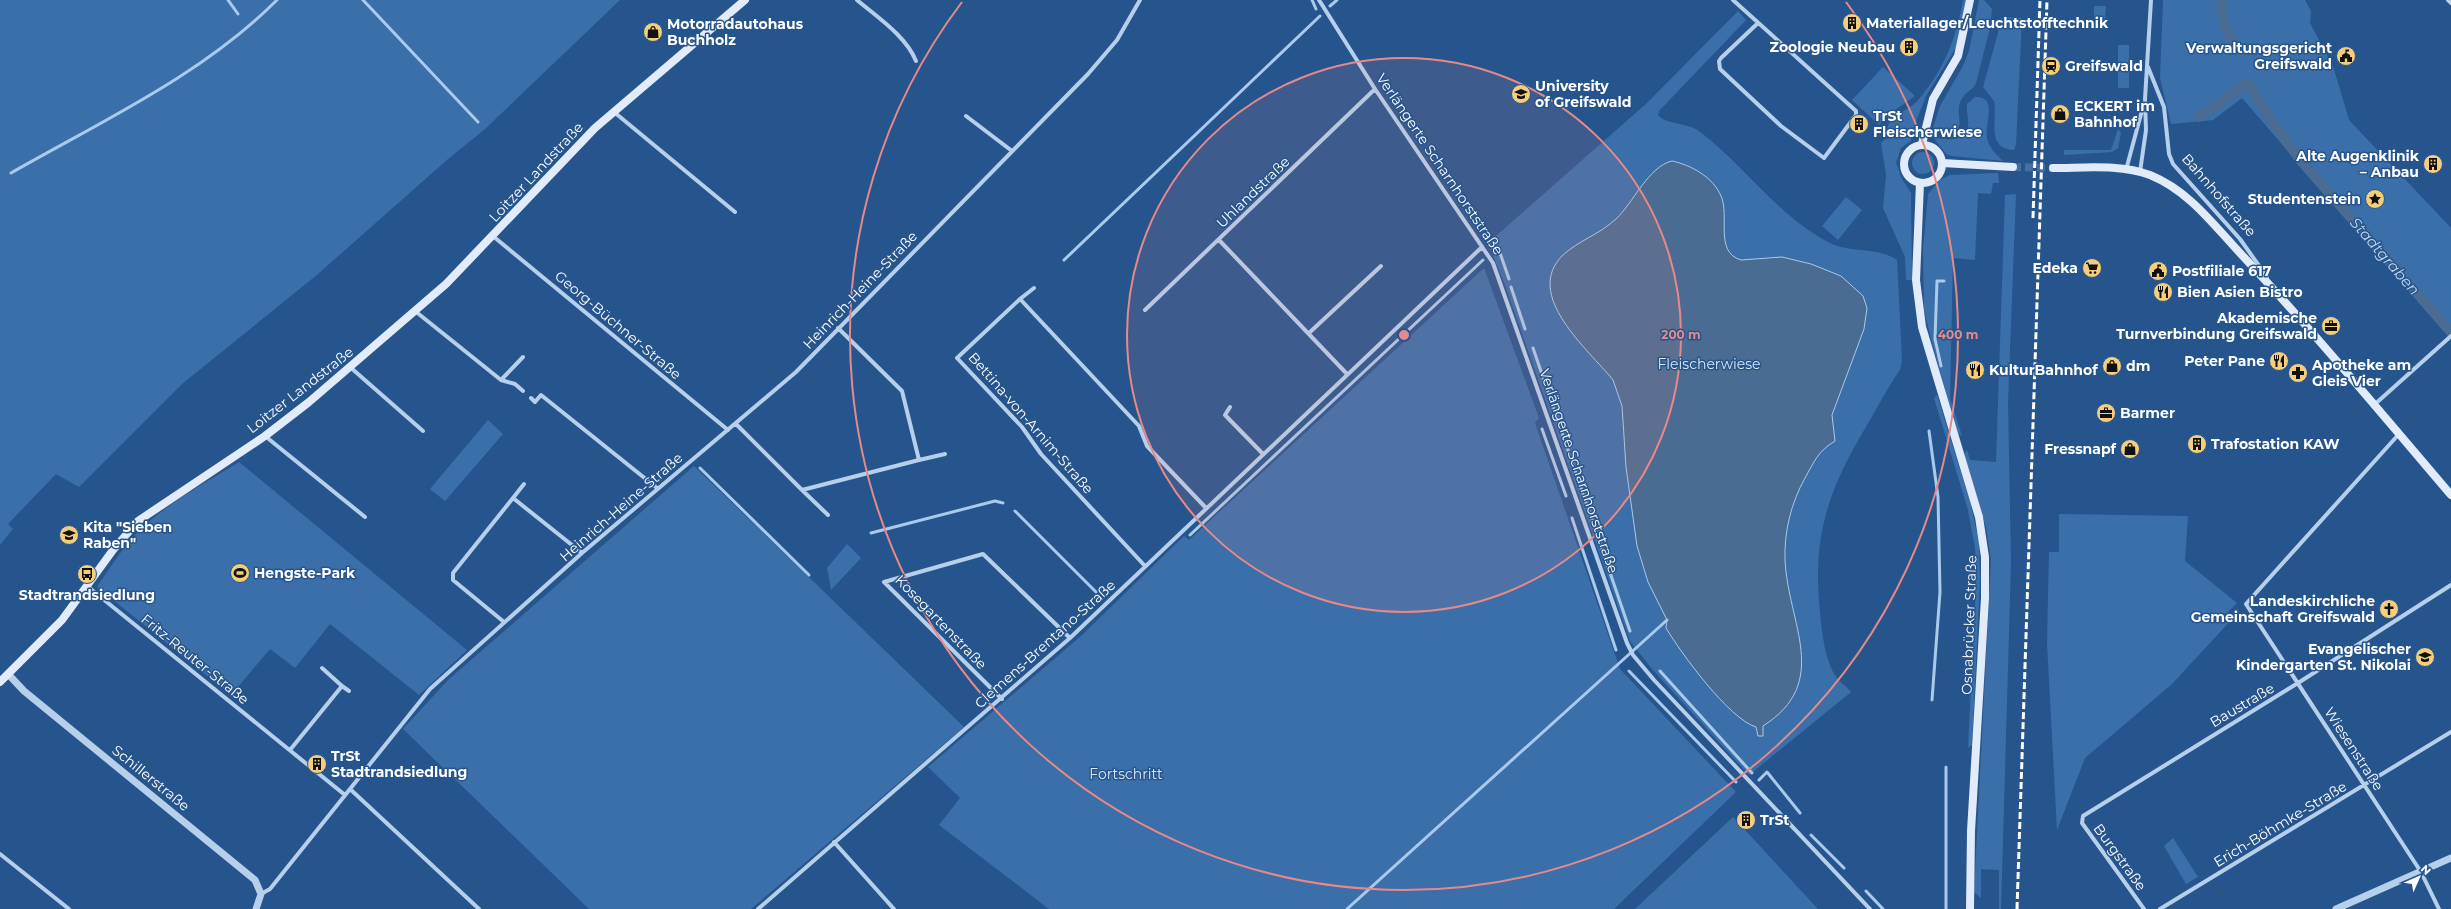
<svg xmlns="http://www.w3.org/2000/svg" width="2451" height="909" font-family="Montserrat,sans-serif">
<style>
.green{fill:#3b6faa}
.water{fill:#4a6b92;stroke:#aacaeb}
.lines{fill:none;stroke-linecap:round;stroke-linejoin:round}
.stream{stroke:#aacaeb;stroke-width:3}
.canal{stroke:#4a6b92;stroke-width:10}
.secondary-tunnel{stroke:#476e9e;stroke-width:8;stroke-dasharray:8 4;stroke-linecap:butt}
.minor{stroke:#b6cfeb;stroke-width:4}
.tertiary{stroke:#b6cfeb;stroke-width:7}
.secondary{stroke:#e1ebf9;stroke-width:8}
.rail{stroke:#fff;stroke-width:3;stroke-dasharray:7 3;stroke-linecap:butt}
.ring{fill:none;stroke:#e88989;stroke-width:2}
.labels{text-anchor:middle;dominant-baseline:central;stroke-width:3;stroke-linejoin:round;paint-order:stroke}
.poi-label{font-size:14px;font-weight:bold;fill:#fff;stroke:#26558d;text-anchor:start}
.street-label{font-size:14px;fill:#fff;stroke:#26558d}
.park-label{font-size:14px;fill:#dae8f8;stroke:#26558d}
.water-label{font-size:15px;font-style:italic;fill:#c2d9f2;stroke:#26558d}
.centre{fill:#e88989;stroke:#26558d;stroke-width:2}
.ring-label{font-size:12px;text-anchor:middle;font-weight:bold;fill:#e88989;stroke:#26558d;stroke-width:3;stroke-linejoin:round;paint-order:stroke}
</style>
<rect width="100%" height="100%" fill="#26558d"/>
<path class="green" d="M 0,0 L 620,0 L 484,130 L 448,159 L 318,274 L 182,384 L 79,487 L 56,474 L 8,524 L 13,529 L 0,545 Z
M 1963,0 L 1969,0 L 1957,46 L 1926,96 L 1913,129 L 1887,130 C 1889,114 1910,111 1919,99 C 1943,71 1957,37 1963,0 Z
M 1979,0 L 1984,0 L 1992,9 L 1990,28 L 1976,83 L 1973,88 C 1945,106 1970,124 1953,133 L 1932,131 L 1940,106 L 1963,66 L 1969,51 Z
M 2163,0 L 2305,0 L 2311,11 L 2310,23 L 2333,66 L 2349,120 L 2451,228 L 2451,327 L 2445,333 L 2242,98 L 2213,120 L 2171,124 L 2160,78 Z
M 2094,6 L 2106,6 L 2105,19 L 2094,18 Z
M 1738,11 L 1746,20 L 1659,111 L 1658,115 C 1664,124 1688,123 1699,131 C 1745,166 1777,215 1828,242 C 1850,254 1877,246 1897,260 L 1902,361 L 1900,370 C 1887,388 1878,407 1867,425 C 1828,490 1812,536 1820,612 C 1822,632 1824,654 1833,672 C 1837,680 1845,685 1851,692 L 1749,775 L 1652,669 L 1630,641 L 1505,285 L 1488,243 L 1647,103 Z
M 2005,17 L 2022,18 L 2016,144 L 2014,150 C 1985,149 1998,118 1994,101 L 1983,87 L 1998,33 L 2000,19 Z
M 2118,45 L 2129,45 L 2129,88 L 2118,88 Z
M 1883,67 L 1915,96 L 1888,115 L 1879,125 L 1852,100 Z
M 1975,97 C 1999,96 1984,124 1987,138 C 1989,148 1996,154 2003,161 L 1952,156 L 1946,154 L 1933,137 C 1945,139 1965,144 1968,126 C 1969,119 1966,111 1967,104 Z
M 2118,129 L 2121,133 L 2118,148 L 2112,152 L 2064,155 L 2064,150 L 2111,150 Z
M 1911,137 L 1911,141 L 1901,148 L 1896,163 L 1902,179 L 1911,193 L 1912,280 L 1906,280 L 1905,257 L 1883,208 L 1886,175 L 1881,143 L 1885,139 Z
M1912 163a11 11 0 1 1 22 0a11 11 0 1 1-22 0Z
M 1998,173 L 1999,183 L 1993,183 L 1991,194 L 1978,193 L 1975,260 L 1953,258 L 1950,398 L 1962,436 L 1958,433 L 1934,351 L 1924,310 L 1923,249 L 1928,194 L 1940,180 L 1950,175 Z
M 2016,194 L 2008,403 L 2011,563 L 2001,909 L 1999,909 L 1999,870 L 1981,869 L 1981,898 L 1974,892 L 1991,560 L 1986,527 L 1964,454 L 1967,450 L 1970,460 L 1996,462 L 2005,195 Z
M 1846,197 L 1862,210 L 1838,240 L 1822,226 Z
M 1484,268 L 1539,418 L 1535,423 L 1620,669 L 1736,792 L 1614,909 L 1049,909 L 939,825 L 960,798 L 928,767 L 1081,636 L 1184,536 L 1189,540 Z
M 1937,395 L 1970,501 L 1979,542 L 1980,580 L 1972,745 L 1968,748 L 1976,585 L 1975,548 L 1968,510 L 1934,398 Z
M 488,420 L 503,434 L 445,501 L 430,489 Z
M 239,462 L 467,650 L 419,695 L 330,624 L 295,668 L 270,649 L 231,695 L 97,587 C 110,568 122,548 138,532 C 167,503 205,483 239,462 Z
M 694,466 L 964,727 L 751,909 L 589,909 L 403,729 L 448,680 Z
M 2059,514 L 2188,516 L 2185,561 L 2237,603 L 2228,612 L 2234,617 L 2172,684 L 2085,758 L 2057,830 L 2047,643 L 2049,552 L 2059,552 Z
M 847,544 L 861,558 L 831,590 L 827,568 Z
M 1733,817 L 1818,909 L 1635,909 Z
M 2173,838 L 2198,877 L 2186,884 L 2164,846 Z"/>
<path class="water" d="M 1672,161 C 1691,165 1713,177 1721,196 C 1730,216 1714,252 1741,260 L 1782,257 L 1811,264 L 1841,276 L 1863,296 L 1867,308 L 1864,329 L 1832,415 L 1835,441 C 1818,451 1814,462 1805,478 C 1791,503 1784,532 1785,560 C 1788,624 1832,682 1763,726 L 1763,736 L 1758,736 L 1756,727 C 1729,719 1681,653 1666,628 L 1667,620 L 1648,582 L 1637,546 L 1626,467 L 1622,406 L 1613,380 C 1589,350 1522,295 1563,255 C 1578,241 1600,234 1616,219 C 1633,203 1649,166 1672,161 Z"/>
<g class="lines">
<path class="stream" d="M 228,0 L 238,14
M 363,0 L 478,122
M 1312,0 L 1316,9
M 1330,6 L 1337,0
M 11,173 C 102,121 202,75 277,0
M 1499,250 L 1509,279
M 1064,260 L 1320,16
M 1511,287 L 1525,329
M 1533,348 L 1630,631
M 1941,366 L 1935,339 L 1937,281 L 1944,281
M 1542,429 L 1566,496
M 1929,431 L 1938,497 L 1940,592 L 1932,700
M 700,468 L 809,575
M 1015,511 L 1096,592
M 1572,518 L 1616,650
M 871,533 L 995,501 L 1003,503
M 1190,535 L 1483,260
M 1629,671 L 1736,782
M 1660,671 L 1752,773
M 1759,780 L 1767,772 L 1800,813
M 1811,835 L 1844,868
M 1866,891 L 1883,909
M 1347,909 L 1667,620
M 1946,909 L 1946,767"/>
<path class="canal" d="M 2221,0 L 2226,28 L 2234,46
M 2199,117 L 2248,83 L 2273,123 L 2301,161 L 2451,332"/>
<path class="secondary-tunnel" d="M 2013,167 L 2053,168"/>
<path class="minor" d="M 857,0 C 877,17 906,36 916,61
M 1319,0 L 1375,89 L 1493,263 L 1627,643 L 1633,655 L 1654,680 L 1870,909
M 1733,0 L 1856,111 L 1856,115 L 1824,158 L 1781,126 L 1720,69 L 1719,61 L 1721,58 L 1758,23
M 2448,0 L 2451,3
M 2148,67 L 2164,107 L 2169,154 L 2173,164 L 2240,239 L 2267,277
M 614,112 L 735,212
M 966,116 L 1012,151
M 2126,170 L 2144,103
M 2140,172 L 2146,130 L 2145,99 L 2151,0
M 494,237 L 728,430
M 1219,240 L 1347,374
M 1020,299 L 1034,288
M 1145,310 L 1375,89
M 415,311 L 501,380 L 515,384 L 523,391
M 1309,333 L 1381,266
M 350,367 L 423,431
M 501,380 L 523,357
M 531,398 L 535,402 L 541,395 L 657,488
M 2374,405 L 2451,336
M 1230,407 L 1225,415 L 1263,454
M 736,424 L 802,490 L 919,460 L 902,391 L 838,328
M 2399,434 L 2246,604 L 2421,872 L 2439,909
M 265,436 L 365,517
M 919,460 L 945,454
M 802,490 L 828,515
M 513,498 L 524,484
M 1145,566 L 1041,454 L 1022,427 L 957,358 L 1020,299 L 1139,426 L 1147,446 L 1206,508
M 87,586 L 345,795
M 504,622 L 453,580 L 453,573 L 513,498 L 582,553
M 322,668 L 342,686
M 1002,699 L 884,582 L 983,554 L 1070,638
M 290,750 L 342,686 L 349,691
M 350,789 L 479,909
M 834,842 L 894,909
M 0,854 L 69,909
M 261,894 L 270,889 L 430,689 L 582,553 L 796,372 L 1088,74 L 1117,40 L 1140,0
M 758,909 L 1070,638 L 1482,247
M 2144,909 L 2082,823 L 2083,816 L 2298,683 L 2451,585
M 2160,909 L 2451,732"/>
<path class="tertiary" d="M 9,675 L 24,691 L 255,880 L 261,894 L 256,909
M 2336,909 L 2451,858"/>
<path class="secondary" d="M 1922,144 L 1933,99 L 1958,56 L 1970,0
M1904 164a19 19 0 1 1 38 0a19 19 0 1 1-38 0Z
M 1942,163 L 2013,167
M 2053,168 C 2085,168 2120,164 2150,175 C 2189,191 2212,223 2240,253 C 2313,331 2382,414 2451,495
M 1920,183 L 1916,280 L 1922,327 L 1979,517 L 1985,557 L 1985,598 L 1971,831 L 1970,909
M 0,682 L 62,620 L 113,550 L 138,521 L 265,436 L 309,402 L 446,284 L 595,128 L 745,0"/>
<path class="rail" d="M 2033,218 L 2040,0
M 2017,909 L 2047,0"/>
</g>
<circle cx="1404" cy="335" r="277" fill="#e88989" fill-opacity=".12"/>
<g class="ring">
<circle cx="1404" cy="335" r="277"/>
<path d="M1846 2A554 554 0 1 1 962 2"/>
</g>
<defs>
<g id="building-disc" transform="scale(1)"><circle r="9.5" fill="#f4ce7b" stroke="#26558d"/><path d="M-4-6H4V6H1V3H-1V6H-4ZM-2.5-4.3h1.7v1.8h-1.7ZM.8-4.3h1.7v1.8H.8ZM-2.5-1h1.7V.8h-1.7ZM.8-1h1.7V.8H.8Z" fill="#111"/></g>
<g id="shop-disc" transform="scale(1)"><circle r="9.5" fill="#f4ce7b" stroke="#26558d"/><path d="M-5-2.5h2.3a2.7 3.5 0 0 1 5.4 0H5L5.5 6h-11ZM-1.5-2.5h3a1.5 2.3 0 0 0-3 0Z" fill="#111"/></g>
<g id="civic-disc" transform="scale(1)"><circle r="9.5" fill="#f4ce7b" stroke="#26558d"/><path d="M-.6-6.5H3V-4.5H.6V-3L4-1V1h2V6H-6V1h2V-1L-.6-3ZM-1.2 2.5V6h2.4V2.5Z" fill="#111"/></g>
<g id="station-disc" transform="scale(1)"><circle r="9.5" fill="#f4ce7b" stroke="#26558d"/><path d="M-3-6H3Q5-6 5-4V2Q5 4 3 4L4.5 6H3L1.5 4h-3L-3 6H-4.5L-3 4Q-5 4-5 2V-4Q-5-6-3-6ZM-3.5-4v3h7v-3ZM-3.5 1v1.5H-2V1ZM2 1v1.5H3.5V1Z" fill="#111"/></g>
<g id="university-disc" transform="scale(1)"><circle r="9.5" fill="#f4ce7b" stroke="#26558d"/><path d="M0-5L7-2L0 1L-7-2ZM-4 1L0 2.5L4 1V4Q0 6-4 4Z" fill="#111"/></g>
<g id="sight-disc" transform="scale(1)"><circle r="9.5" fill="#f4ce7b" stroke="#26558d"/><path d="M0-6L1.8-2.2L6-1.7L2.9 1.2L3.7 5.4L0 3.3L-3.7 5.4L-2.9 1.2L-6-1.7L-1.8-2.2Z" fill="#111"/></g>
<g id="supermarket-disc" transform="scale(1)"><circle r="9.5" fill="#f4ce7b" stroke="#26558d"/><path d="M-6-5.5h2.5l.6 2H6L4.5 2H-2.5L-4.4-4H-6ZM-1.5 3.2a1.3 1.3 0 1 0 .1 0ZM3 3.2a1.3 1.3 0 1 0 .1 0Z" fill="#111"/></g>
<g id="restaurant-disc" transform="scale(1)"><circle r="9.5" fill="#f4ce7b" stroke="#26558d"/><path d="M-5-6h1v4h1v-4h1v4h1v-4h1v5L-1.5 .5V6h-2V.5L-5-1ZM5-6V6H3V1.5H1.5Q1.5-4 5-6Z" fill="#111"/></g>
<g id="office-disc" transform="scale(1)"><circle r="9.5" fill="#f4ce7b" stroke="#26558d"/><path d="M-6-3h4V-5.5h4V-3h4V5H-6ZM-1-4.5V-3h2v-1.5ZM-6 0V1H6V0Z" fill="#111"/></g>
<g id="pharmacy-disc" transform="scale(1)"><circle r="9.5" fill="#f4ce7b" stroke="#26558d"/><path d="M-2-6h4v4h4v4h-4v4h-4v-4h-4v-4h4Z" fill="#111"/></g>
<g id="school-disc" transform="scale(1)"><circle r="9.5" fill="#f4ce7b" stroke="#26558d"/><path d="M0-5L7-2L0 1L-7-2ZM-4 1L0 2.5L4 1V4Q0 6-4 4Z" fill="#111"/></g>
<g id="stadium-disc" transform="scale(1)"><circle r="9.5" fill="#f4ce7b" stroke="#26558d"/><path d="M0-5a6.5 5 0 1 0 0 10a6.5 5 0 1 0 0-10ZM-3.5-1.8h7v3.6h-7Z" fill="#111"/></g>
<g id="bus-disc" transform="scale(1)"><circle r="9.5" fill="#f4ce7b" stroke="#26558d"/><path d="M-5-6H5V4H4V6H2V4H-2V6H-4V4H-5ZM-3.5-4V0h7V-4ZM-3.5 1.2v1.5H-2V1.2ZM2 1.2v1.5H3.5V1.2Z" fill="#111"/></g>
<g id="church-disc" transform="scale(1)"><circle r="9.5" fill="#f4ce7b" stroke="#26558d"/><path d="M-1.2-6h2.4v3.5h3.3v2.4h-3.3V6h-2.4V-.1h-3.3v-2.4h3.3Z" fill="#111"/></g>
</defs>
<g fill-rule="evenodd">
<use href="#building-disc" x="1852" y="23"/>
<use href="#shop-disc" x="653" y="32"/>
<use href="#building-disc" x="1909" y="47"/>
<use href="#civic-disc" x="2346" y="56"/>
<use href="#station-disc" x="2051" y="66"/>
<use href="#university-disc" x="1521" y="94"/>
<use href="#shop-disc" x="2060" y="114"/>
<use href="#building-disc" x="1859" y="124"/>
<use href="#building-disc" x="2433" y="164"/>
<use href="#sight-disc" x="2375" y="199"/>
<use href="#supermarket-disc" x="2092" y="268"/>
<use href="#civic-disc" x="2158" y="271"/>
<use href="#restaurant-disc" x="2163" y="292"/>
<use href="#office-disc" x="2331" y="326"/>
<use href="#restaurant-disc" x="2279" y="361"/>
<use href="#shop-disc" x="2112" y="366"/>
<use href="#restaurant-disc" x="1975" y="370"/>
<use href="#pharmacy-disc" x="2298" y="373"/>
<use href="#office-disc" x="2106" y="413"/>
<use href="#building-disc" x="2197" y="444"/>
<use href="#shop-disc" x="2130" y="449"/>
<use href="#school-disc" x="69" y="535"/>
<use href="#stadium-disc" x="240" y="573"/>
<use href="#bus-disc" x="87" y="574"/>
<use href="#church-disc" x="2389" y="609"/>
<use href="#school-disc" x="2425" y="657"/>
<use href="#building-disc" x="317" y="764"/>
<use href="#building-disc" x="1746" y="820"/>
</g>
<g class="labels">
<g class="poi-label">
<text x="1866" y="23">Materiallager/Leuchtstofftechnik</text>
<text x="667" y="24">Motorradautohaus<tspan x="667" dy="16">Buchholz</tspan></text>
<text x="1895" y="47" text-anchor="end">Zoologie Neubau</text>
<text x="2332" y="48" text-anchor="end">Verwaltungsgericht<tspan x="2332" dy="16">Greifswald</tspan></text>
<text x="2065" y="66">Greifswald</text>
<text x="1535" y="86">University<tspan x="1535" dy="16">of Greifswald</tspan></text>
<text x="2074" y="106">ECKERT im<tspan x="2074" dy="16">Bahnhof</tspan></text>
<text x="1873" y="116">TrSt<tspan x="1873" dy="16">Fleischerwiese</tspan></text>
<text x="2419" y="156" text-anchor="end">Alte Augenklinik<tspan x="2419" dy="16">– Anbau</tspan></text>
<text x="2361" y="199" text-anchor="end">Studentenstein</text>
<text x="2078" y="268" text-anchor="end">Edeka</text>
<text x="2172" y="271">Postfiliale 617</text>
<text x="2177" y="292">Bien Asien Bistro</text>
<text x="2317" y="318" text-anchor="end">Akademische<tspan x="2317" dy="16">Turnverbindung Greifswald</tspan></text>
<text x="2265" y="361" text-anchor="end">Peter Pane</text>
<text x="2312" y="365">Apotheke am<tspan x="2312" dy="16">Gleis Vier</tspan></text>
<text x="2126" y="366">dm</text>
<text x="1989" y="370">KulturBahnhof</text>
<text x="2120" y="413">Barmer</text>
<text x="2211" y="444">Trafostation KAW</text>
<text x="2116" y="449" text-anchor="end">Fressnapf</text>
<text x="83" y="527">Kita "Sieben<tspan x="83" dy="16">Raben"</tspan></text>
<text x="254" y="573">Hengste-Park</text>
<text x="87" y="595" text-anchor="middle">Stadtrandsiedlung</text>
<text x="2375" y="601" text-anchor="end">Landeskirchliche<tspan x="2375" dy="16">Gemeinschaft Greifswald</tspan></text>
<text x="2411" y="649" text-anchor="end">Evangelischer<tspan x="2411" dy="16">Kindergarten St. Nikolai</tspan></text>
<text x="331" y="756">TrSt<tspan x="331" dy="16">Stadtrandsiedlung</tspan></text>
<text x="1760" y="820">TrSt</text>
</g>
<g class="street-label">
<text transform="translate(1440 164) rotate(56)">Verlängerte Scharnhorststraße</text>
<text transform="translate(536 172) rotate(-47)">Loitzer Landstraße</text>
<text transform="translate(1253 192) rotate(-44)">Uhlandstraße</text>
<text transform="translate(2219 195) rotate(49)">Bahnhofstraße</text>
<text transform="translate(860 290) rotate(-46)">Heinrich-Heine-Straße</text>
<text transform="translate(618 325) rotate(40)">Georg-Büchner-Straße</text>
<text transform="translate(300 390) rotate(-38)">Loitzer Landstraße</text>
<text transform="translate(1031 423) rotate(49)">Bettina-von-Arnim-Straße</text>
<text transform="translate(1579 471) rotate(71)">Verlängerte Scharnhorststraße</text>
<text transform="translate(621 507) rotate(-41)">Heinrich-Heine-Straße</text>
<text transform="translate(941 622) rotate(46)">Kosegartenstraße</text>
<text transform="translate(1969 625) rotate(-88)">Osnabrücker Straße</text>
<text transform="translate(1045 644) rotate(-42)">Clemens-Brentano-Straße</text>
<text transform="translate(195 659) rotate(39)">Fritz-Reuter-Straße</text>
<text transform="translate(2242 705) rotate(-31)">Baustraße</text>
<text transform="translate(2354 749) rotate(57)">Wiesenstraße</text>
<text transform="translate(151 778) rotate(39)">Schillerstraße</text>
<text transform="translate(2280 824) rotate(-31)">Erich-Böhmke-Straße</text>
<text transform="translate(2120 857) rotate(54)">Burgstraße</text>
</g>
<g class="park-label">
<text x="1709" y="364">Fleischerwiese</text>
<text x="1126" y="774">Fortschritt</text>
</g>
<g class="water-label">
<text transform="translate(2385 256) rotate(49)">Stadtgraben</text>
</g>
</g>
<circle cx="1404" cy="335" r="6" class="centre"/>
<g class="ring-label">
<text x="1681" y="339">200 m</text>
<text x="1958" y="339">400 m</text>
</g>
<g transform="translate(2419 877) rotate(45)" stroke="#26558d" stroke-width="3" paint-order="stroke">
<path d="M0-3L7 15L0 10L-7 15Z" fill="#ffffff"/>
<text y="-6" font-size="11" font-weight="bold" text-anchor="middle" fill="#ffffff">N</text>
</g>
</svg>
